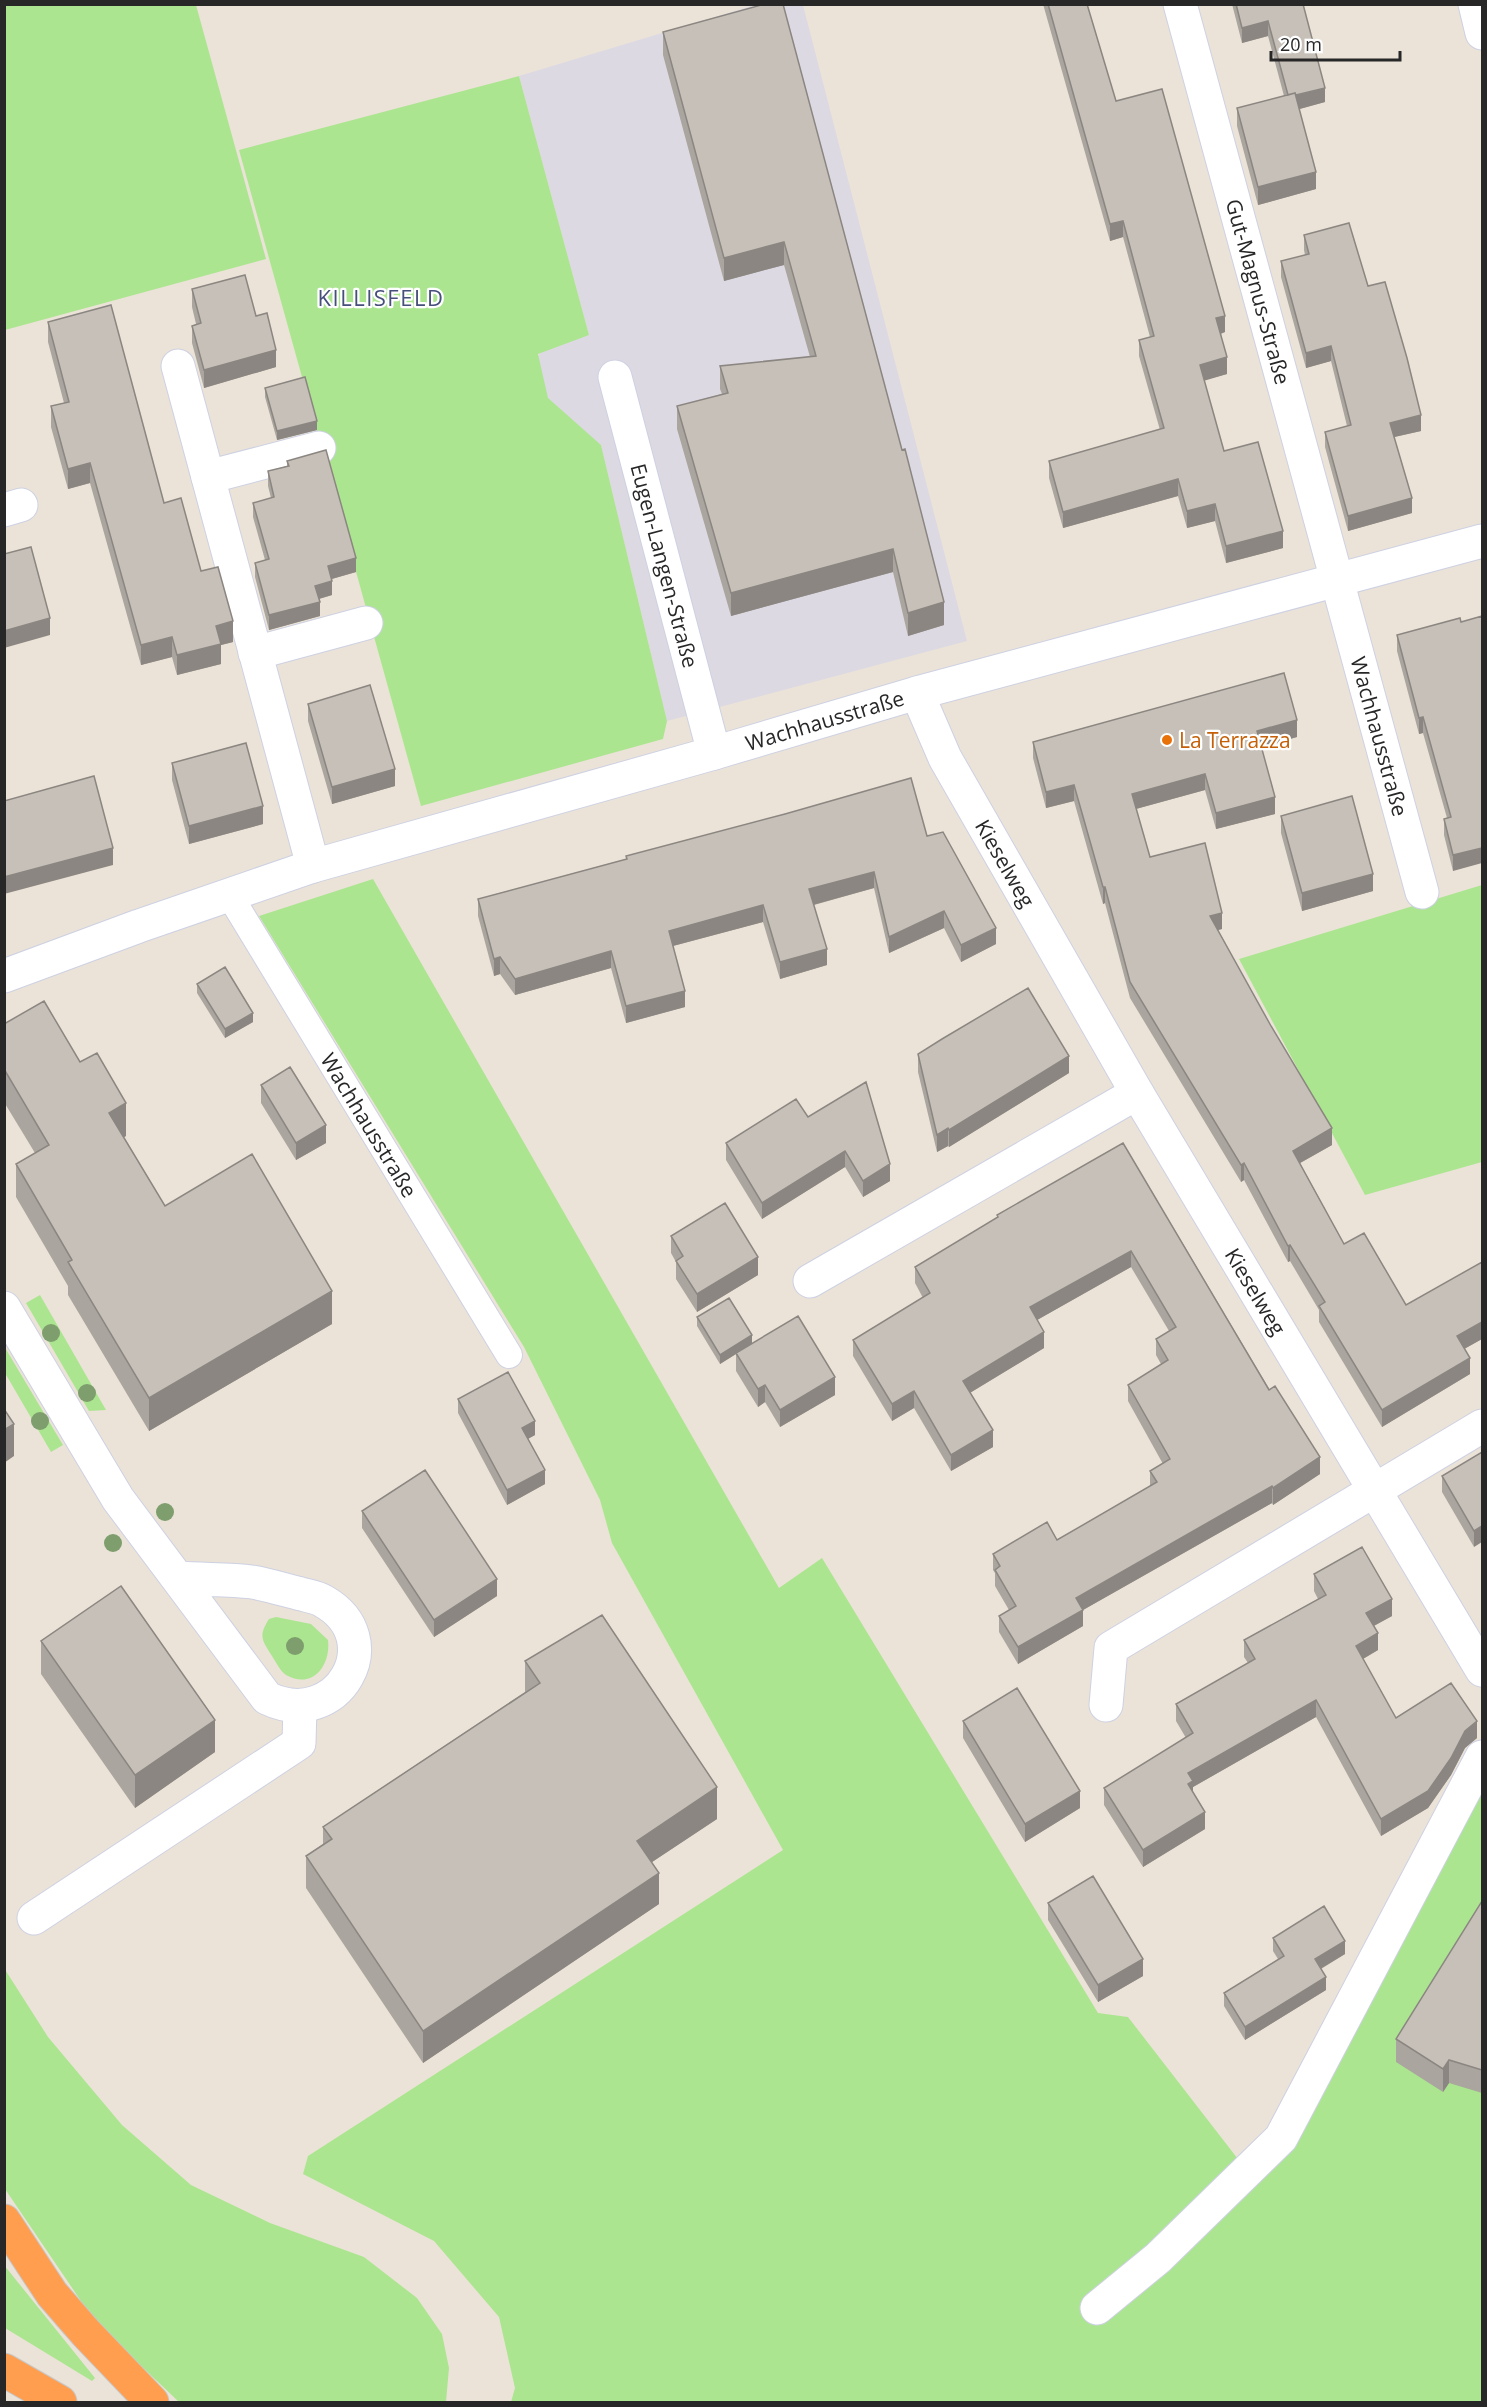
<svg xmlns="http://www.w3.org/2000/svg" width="1487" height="2407" font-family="'Open Sans',sans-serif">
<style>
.industrial{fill:#dcd9e3}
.green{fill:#ace590}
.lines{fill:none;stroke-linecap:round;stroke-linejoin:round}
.lane-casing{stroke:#cdd1e2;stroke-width:28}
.street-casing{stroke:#cdd1e2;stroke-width:35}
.highway-casing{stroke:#c7c7c7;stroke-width:35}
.lane{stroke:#fff;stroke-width:26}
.street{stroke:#fff;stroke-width:33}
.highway{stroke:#ff9e4f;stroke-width:33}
.tree{fill:#7e9e6d}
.wall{fill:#aaa59e}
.shaded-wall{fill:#8b8681}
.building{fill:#c6c0b8;stroke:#8b8681;stroke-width:1.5}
.food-dot{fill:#e8710a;stroke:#fff;stroke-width:2}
.labels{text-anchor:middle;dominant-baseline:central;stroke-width:4.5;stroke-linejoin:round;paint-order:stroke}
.street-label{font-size:21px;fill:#272727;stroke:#fff}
.food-label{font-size:21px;fill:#c56008;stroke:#fff;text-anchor:start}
.neighbourhood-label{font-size:22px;letter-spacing:1.5px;fill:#464e7a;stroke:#fff}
</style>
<rect width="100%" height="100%" fill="#ebe3d8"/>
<path class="industrial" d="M 755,5 L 803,5 L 967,641 L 667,721 L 601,445 L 521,381 L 543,349 L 589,335 L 519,76 Z"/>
<path class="green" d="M 5,4 L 196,5 L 266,259 L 5,330 Z
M 519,76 L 589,335 L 538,354 L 548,398 L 601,445 L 667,721 L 663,739 L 421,806 L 239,150 Z
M 373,879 L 779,1588 L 822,1558 L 1098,2013 L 1128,2017 L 1255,2181 L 1482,1777 L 1482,2402 L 511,2402 L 515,2388 L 499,2317 L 434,2241 L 303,2174 L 308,2156 L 783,1850 L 612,1543 L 600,1500 L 524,1347 L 259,916 Z
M 1482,885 L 1482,1162 L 1365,1195 L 1239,959 Z
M 40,1295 L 106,1410 L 89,1411 L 26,1303 Z
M 4,1346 L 63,1445 L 51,1452 L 5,1373 Z
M 276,1617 L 311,1624 L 328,1640 C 331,1665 313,1690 286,1675 C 280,1671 276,1662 272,1656 C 262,1640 258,1636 269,1619 Z
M 4,1968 L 48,2037 L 122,2125 L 191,2185 L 270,2223 L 364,2257 L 417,2298 L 442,2334 L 449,2368 L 446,2402 L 179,2402 L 114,2340 L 83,2304 L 5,2189 Z
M 4,2265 L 95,2378 L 92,2381 L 5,2328 Z"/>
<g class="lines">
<g class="lane-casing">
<g id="lane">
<path id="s1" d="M 230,896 L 509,1355"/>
</g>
</g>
<g class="street-casing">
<g id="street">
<path id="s2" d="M 1180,4 L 1422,892"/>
<path d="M 1475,4 L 1482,33"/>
<path d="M 178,366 L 313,866"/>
<path id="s3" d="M 615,377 L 714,753"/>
<path d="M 208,477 L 319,448"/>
<path d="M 4,510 L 21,505"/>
<path d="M 255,653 L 366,623"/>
<path id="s4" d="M 917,693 L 945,758 L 1137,1093 L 1482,1670"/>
<path id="s5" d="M 4,976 L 139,926 L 313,866 L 714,753 L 917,693 L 1482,541"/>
<path d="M 810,1281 L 1137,1093"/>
<path d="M 4,1308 L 118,1499 L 267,1698 C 338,1732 391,1639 323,1601 C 317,1597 308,1596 301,1594 C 285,1590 269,1585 252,1582 C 229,1579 203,1580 179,1578"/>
<path d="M 1106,1705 L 1111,1648 L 1482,1426"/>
<path d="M 34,1918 L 299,1743 L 300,1707"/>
<path d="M 1097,2308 L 1158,2258 L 1281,2138 L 1482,1757"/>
</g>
</g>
<g class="highway-casing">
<path id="highway" d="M 4,2221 L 52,2294 L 86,2333 L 152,2402
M 4,2370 L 60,2402"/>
</g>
<use href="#lane" class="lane"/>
<use href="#street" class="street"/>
<use href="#highway" class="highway"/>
</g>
<g class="tree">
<circle cx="51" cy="1333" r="9"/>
<circle cx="87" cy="1393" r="9"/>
<circle cx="40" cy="1421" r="9"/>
<circle cx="165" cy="1512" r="9"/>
<circle cx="113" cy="1543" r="9"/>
<circle cx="295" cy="1646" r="9"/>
</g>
<path class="wall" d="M 765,4 L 944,625 L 908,636 L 893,572 L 731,616 L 677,429 L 677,406 L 722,394 L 720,389 L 720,366 L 810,357 L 784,265 L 724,281 L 663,55 L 663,32 Z
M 1043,4 L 1087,4 L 1116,101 L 1225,332 L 1221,334 L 1227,374 L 1204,380 L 1224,451 L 1283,548 L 1226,563 L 1215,521 L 1187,528 L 1178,496 L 1063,528 L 1049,478 L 1049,461 L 1160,430 L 1139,356 L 1139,340 L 1150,337 L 1123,237 L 1110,241 Z
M 1232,4 L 1303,4 L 1325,102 L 1299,109 L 1316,189 L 1258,205 L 1237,126 L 1237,108 L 1284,96 L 1268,36 L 1242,43 Z
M 1304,235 L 1368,286 L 1421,431 L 1394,437 L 1412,513 L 1348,531 L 1325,447 L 1325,432 L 1347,426 L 1331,361 L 1306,368 L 1281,277 L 1281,261 L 1305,255 L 1304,250 Z
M 192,289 L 256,316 L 276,367 L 204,388 L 192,343 L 192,326 L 196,324 L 192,307 Z
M 48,322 L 164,503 L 201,571 L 233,642 L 221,645 L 221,664 L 177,675 L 172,657 L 141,665 L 90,483 L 68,489 L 51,427 L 51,406 L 64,403 L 48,342 Z
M 265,388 L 317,430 L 277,440 L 265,397 Z
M 287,461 L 356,572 L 332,579 L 332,595 L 319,599 L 320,616 L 269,630 L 255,577 L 255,563 L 265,560 L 253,517 L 253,503 L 271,498 L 268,486 L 268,471 L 287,466 Z
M 1460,618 L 1453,871 L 1444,835 L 1444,819 L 1447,818 L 1423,733 L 1419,734 L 1397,651 L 1397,635 Z
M 308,704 L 395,786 L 332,804 L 308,721 Z
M 1297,737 L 1261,747 L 1275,814 L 1216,829 L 1205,790 L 1136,809 L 1150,857 L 1222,929 L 1218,930 L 1332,1145 L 1300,1163 L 1344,1244 L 1406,1305 L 1482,1339 L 1464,1349 L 1470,1374 L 1382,1427 L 1319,1322 L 1319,1310 L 1290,1261 L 1288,1262 L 1244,1180 L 1241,1182 L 1130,998 L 1105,903 L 1103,904 L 1074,801 L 1046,808 L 1033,758 L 1033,742 Z
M 172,763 L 263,824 L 189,844 L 172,780 Z
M 1281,816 L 1373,891 L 1302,911 L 1281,833 Z
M 927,836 L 996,944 L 961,962 L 944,928 L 889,953 L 874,888 L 814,905 L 827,965 L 780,979 L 763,922 L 673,946 L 685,1007 L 626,1023 L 611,968 L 515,995 L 500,974 L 494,976 L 478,916 L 478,899 L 626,859 L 626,856 Z
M 197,984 L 253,1022 L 225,1038 L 197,993 Z
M 4,1024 L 80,1062 L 126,1136 L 124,1137 L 165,1206 L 332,1324 L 149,1431 L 68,1295 L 68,1286 L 16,1197 L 16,1164 L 35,1153 L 4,1102 Z
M 918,1054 L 1069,1073 L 949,1147 L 948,1146 L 937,1152 L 918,1072 Z
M 261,1085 L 326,1143 L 296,1160 L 261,1103 Z
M 808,1117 L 890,1181 L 863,1197 L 845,1167 L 762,1219 L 726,1160 L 726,1143 Z
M 1123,1143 L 1320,1474 L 1273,1505 L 1272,1503 L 1083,1610 L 1083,1626 L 1018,1664 L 999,1632 L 999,1616 L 1009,1610 L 995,1586 L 995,1573 L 993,1570 L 993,1554 L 1057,1540 L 1150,1486 L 1150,1471 L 1163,1464 L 1128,1401 L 1128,1385 L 1161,1364 L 1156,1355 L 1156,1339 L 1169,1331 L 1131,1267 L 1037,1320 L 1044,1348 L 970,1393 L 993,1447 L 951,1471 L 914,1408 L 892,1421 L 853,1356 L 853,1340 L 923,1298 L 915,1283 L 915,1267 L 997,1218 L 997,1215 Z
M 671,1236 L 758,1275 L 697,1312 L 676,1279 L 676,1262 L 671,1253 Z
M 697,1317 L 752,1344 L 835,1395 L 780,1427 L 765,1402 L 758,1407 L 736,1371 L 736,1354 L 720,1364 L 697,1326 Z
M 458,1399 L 535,1435 L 528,1439 L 545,1484 L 507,1505 L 458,1413 Z
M 1482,1452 L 1474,1547 L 1442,1492 L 1442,1476 Z
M 362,1511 L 497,1596 L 434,1637 L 362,1528 Z
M 1314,1574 L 1392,1616 L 1374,1626 L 1378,1650 L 1363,1659 L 1396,1718 L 1477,1738 L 1465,1748 L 1451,1775 L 1428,1808 L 1381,1836 L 1316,1717 L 1193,1787 L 1193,1792 L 1205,1829 L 1143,1867 L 1104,1805 L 1104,1788 L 1186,1738 L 1176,1721 L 1176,1704 L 1248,1663 L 1244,1657 L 1244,1640 L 1318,1599 L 1314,1591 Z
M 41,1641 L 215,1752 L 135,1808 L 41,1674 Z
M 525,1661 L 717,1819 L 652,1862 L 659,1904 L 423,2063 L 306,1888 L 306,1856 L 323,1844 L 323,1827 L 525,1692 Z
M 963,1721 L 1080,1808 L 1025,1842 L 963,1738 Z
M 1482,1901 L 1482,2093 L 1449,2083 L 1443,2092 L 1396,2062 L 1396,2039 Z
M 1048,1903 L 1143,1976 L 1098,2002 L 1048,1920 Z
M 1273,1938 L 1345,1954 L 1321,1969 L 1326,1990 L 1245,2040 L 1224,2006 L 1224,1993 L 1278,1959 L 1273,1951 Z"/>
<path class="shaded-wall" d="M 1268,21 L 1268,36 L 1242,43 L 1242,28 Z
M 1325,88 L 1325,102 L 1289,112 L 1289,97 Z
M 1316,172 L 1316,189 L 1258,205 L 1258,187 Z
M 1123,221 L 1123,237 L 1110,241 L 1110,224 Z
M 784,242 L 784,265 L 724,281 L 724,258 Z
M 1225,316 L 1225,332 L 1216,335 L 1216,318 Z
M 1331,346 L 1331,361 L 1306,368 L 1306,353 Z
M 276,350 L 276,367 L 204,388 L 204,370 Z
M 1227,357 L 1227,374 L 1200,382 L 1200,365 Z
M 1421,415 L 1421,431 L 1390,438 L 1390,423 Z
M 317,421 L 317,430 L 277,440 L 277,431 Z
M 90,463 L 90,483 L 68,489 L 68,469 Z
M 1178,479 L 1178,496 L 1063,528 L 1063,512 Z
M 1412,498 L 1412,513 L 1348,531 L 1348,516 Z
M 1215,504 L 1215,521 L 1187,528 L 1187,511 Z
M 1283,531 L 1283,548 L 1226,563 L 1226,546 Z
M 893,549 L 893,572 L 731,616 L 731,593 Z
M 356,558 L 356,572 L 328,580 L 328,566 Z
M 332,581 L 332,595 L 315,600 L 315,586 Z
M 320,602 L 320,616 L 269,630 L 269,615 Z
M 944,602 L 944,625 L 908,636 L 908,613 Z
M 50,618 L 50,635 L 4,648 L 4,631 Z
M 233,621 L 233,642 L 221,645 L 221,664 L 177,675 L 177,655 L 216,626 Z
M 172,637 L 172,657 L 141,665 L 141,645 Z
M 1423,717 L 1423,733 L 1419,734 L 1419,718 Z
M 1297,720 L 1297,737 L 1257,748 L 1257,731 Z
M 395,769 L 395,786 L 332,804 L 332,787 Z
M 1205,774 L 1205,790 L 1132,810 L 1132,794 Z
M 1074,785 L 1074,801 L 1046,808 L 1046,792 Z
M 1275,797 L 1275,814 L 1216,829 L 1216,813 Z
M 263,806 L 263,824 L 189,844 L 189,826 Z
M 113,848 L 113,865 L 4,894 L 4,877 Z
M 1482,848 L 1482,863 L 1453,871 L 1453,855 Z
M 874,872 L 874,888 L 809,906 L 809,889 Z
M 1373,874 L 1373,891 L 1302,911 L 1302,893 Z
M 1103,887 L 1105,887 L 1105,903 L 1103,904 Z
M 763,905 L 763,922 L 669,947 L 669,931 Z
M 944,911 L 944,928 L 889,953 L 889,937 Z
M 1222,913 L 1222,929 L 1210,932 L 1210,916 Z
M 996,928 L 996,944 L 961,962 L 961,945 Z
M 827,949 L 827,965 L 780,979 L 780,962 Z
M 611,951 L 611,968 L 515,995 L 515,979 Z
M 500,957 L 500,974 L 494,976 L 494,959 Z
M 685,991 L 685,1007 L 626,1023 L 626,1006 Z
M 253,1013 L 253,1022 L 225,1038 L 225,1029 Z
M 1069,1056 L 1069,1073 L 949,1147 L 949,1130 Z
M 126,1103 L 126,1136 L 109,1145 L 109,1113 Z
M 326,1125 L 326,1143 L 296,1160 L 296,1143 Z
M 948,1128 L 948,1146 L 937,1152 L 937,1135 Z
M 1332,1128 L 1332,1145 L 1293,1167 L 1293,1151 Z
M 845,1151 L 845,1167 L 762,1219 L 762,1203 Z
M 1244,1163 L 1244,1180 L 1241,1182 L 1241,1165 Z
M 890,1164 L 890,1181 L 863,1197 L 863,1181 Z
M 1290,1245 L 1290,1261 L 1288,1262 L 1288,1246 Z
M 1131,1251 L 1131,1267 L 1030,1324 L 1030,1307 Z
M 758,1257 L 758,1275 L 697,1312 L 697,1294 Z
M 332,1291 L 332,1324 L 149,1431 L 149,1398 Z
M 1482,1322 L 1482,1339 L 1457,1353 L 1457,1336 Z
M 1044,1332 L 1044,1348 L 963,1397 L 963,1381 Z
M 752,1335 L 752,1344 L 720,1364 L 720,1355 Z
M 1470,1358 L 1470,1374 L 1382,1427 L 1382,1410 Z
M 835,1377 L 835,1395 L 780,1427 L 780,1410 Z
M 765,1385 L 765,1402 L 758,1407 L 758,1389 Z
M 914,1391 L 914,1408 L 892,1421 L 892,1404 Z
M 535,1421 L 535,1435 L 522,1442 L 522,1428 Z
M 14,1424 L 14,1456 L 4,1463 L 4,1430 Z
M 993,1430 L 993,1447 L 951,1471 L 951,1455 Z
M 1320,1457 L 1320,1474 L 1273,1505 L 1273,1488 Z
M 545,1470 L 545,1484 L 507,1505 L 507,1490 Z
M 1272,1486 L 1272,1503 L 1083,1610 L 1083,1626 L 1018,1664 L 1018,1647 L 1076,1598 Z
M 1482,1526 L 1482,1542 L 1474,1547 L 1474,1531 Z
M 497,1579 L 497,1596 L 434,1637 L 434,1620 Z
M 1392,1599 L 1392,1616 L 1366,1630 L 1366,1613 Z
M 1378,1633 L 1378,1650 L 1356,1663 L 1356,1646 Z
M 1316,1700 L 1316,1717 L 1193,1787 L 1193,1798 L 1188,1801 L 1188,1773 Z
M 215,1720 L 215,1752 L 135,1808 L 135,1775 Z
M 1477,1721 L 1477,1738 L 1465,1748 L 1451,1775 L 1428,1808 L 1381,1836 L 1381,1819 L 1465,1731 Z
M 717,1787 L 717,1819 L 637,1872 L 637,1841 Z
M 1080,1791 L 1080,1808 L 1025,1842 L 1025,1824 Z
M 1205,1812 L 1205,1829 L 1143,1867 L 1143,1850 Z
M 659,1873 L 659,1904 L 423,2063 L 423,2031 Z
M 1345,1941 L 1345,1954 L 1315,1972 L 1315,1959 Z
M 1143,1959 L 1143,1976 L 1098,2002 L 1098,1985 Z
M 1326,1977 L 1326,1990 L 1245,2040 L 1245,2027 Z
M 1449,2060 L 1449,2083 L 1443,2092 L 1443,2069 Z"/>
<path class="building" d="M 765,4 L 783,4 L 902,450 L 905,449 L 944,602 L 908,613 L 893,549 L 731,593 L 677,406 L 728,393 L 720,366 L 816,356 L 784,242 L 724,258 L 663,32 Z
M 1048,4 L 1087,4 L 1116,101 L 1162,89 L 1225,316 L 1216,318 L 1227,357 L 1200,365 L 1224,451 L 1258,442 L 1283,531 L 1226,546 L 1215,504 L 1187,511 L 1178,479 L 1063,512 L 1049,461 L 1164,428 L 1139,340 L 1154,336 L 1123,221 L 1110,224 Z
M 1236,4 L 1303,4 L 1325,88 L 1296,95 L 1295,93 L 1288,95 L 1268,21 L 1242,28 Z
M 1295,93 L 1316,172 L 1258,187 L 1237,108 Z
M 1349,223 L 1368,286 L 1385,282 L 1407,358 L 1421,415 L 1390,423 L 1412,498 L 1348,516 L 1325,432 L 1351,425 L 1331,346 L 1306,353 L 1281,261 L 1309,254 L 1304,235 Z
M 245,275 L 256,316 L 267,313 L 276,350 L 204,370 L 192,326 L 201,323 L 192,289 Z
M 111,305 L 164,503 L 181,498 L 201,571 L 218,567 L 233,621 L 216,626 L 221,644 L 177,655 L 172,637 L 141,645 L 90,463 L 68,469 L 51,406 L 69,402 L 48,322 Z
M 305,377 L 317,421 L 277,431 L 265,388 Z
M 326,450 L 356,558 L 328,566 L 332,581 L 315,586 L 320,602 L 269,615 L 255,563 L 269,559 L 253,503 L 274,497 L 268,471 L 289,466 L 287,461 Z
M 31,547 L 50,618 L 4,631 L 4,554 Z
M 1482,616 L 1482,848 L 1453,855 L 1444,819 L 1451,817 L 1423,717 L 1419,718 L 1397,635 L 1460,618 L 1461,622 Z
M 1284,673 L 1297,720 L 1257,731 L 1275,797 L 1216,813 L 1205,774 L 1132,794 L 1150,857 L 1205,843 L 1222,913 L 1210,916 L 1271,1026 L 1332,1128 L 1293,1151 L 1344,1244 L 1364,1233 L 1406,1305 L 1482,1262 L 1482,1322 L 1457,1336 L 1470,1358 L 1382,1410 L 1319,1306 L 1325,1302 L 1290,1245 L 1288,1246 L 1244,1163 L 1241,1165 L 1130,982 L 1105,887 L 1103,887 L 1074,785 L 1046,792 L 1033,742 Z
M 370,685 L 395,769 L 332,787 L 308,704 Z
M 246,743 L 263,806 L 189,826 L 172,763 Z
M 94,776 L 113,848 L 4,877 L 4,801 Z
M 911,778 L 927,836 L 943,832 L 996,928 L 961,945 L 944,911 L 889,937 L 874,872 L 809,889 L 827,949 L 780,962 L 763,905 L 669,931 L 685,991 L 626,1006 L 611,951 L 515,979 L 500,957 L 494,959 L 478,899 L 627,859 L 626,856 L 785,814 Z
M 1352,796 L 1373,874 L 1302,893 L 1281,816 Z
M 225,967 L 253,1013 L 225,1029 L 197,984 Z
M 1028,988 L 1069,1056 L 949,1130 L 948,1128 L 937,1135 L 918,1054 L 942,1039 Z
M 44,1001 L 80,1062 L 97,1053 L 126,1103 L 109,1113 L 165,1206 L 252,1154 L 332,1291 L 149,1398 L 68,1262 L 72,1260 L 16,1164 L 49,1145 L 4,1069 L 4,1024 Z
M 290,1067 L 326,1125 L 296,1143 L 261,1085 Z
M 866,1082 L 890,1164 L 863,1181 L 845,1151 L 762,1203 L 726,1143 L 796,1099 L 808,1117 Z
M 1123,1143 L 1269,1390 L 1275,1386 L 1320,1457 L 1273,1488 L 1272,1486 L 1076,1598 L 1083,1610 L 1018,1647 L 999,1616 L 1016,1606 L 995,1570 L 1000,1566 L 993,1554 L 1047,1522 L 1057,1540 L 1157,1482 L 1150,1471 L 1170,1459 L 1128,1385 L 1168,1360 L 1156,1339 L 1176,1327 L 1131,1251 L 1030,1307 L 1044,1332 L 963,1381 L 993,1430 L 951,1455 L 914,1391 L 892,1404 L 853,1340 L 930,1293 L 915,1267 L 998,1217 L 997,1215 Z
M 725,1203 L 758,1257 L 697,1294 L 676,1261 L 683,1256 L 671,1236 Z
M 729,1298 L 752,1335 L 720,1355 L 697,1317 Z
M 798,1316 L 835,1377 L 780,1410 L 765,1385 L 758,1389 L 736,1353 Z
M 508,1372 L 535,1421 L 522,1428 L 545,1470 L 507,1490 L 458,1399 Z
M 4,1409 L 14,1424 L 4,1430 Z
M 1482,1452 L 1482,1526 L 1474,1531 L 1442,1476 Z
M 425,1470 L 497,1579 L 434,1620 L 362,1511 Z
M 1362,1547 L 1392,1599 L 1366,1613 L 1378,1633 L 1356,1646 L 1396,1718 L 1451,1683 L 1477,1721 L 1465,1731 L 1451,1758 L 1428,1791 L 1381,1819 L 1316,1700 L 1188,1773 L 1193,1781 L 1188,1784 L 1205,1812 L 1143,1850 L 1104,1788 L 1193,1733 L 1176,1704 L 1255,1659 L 1244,1640 L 1326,1595 L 1314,1574 Z
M 121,1586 L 215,1720 L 135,1775 L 41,1641 Z
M 602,1615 L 717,1787 L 637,1841 L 659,1873 L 423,2031 L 306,1856 L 332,1839 L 323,1827 L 540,1683 L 525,1661 Z
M 1017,1688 L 1080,1791 L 1025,1824 L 963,1721 Z
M 1093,1876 L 1143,1959 L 1098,1985 L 1048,1903 Z
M 1482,1901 L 1482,2070 L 1449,2060 L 1443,2069 L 1396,2039 Z
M 1324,1906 L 1345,1941 L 1315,1959 L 1326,1977 L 1245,2027 L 1224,1993 L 1284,1956 L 1273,1938 Z"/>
<circle class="food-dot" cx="1167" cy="740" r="6"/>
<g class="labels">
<g class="street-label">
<text stroke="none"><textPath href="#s2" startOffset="298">Gut-Magnus-Straße</textPath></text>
<text stroke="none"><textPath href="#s3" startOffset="195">Eugen-Langen-Straße</textPath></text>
<text stroke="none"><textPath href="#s5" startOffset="860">Wachhausstraße</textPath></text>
<text stroke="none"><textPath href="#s2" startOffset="759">Wachhausstraße</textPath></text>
<text stroke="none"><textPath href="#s4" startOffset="192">Kieselweg</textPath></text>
<text stroke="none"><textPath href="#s1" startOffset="268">Wachhausstraße</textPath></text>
<text stroke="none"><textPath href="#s4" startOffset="688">Kieselweg</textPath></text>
</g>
<g class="food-label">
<text x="1179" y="740">La Terrazza</text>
</g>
<g class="neighbourhood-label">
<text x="381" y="297">KILLISFELD</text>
</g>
</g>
<rect width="1487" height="2407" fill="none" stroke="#272727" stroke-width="12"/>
<path d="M1271 51v9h129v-9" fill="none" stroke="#272727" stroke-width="3"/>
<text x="1280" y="51" font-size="18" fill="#272727" stroke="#ffffff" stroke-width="4.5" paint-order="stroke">20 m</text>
</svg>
